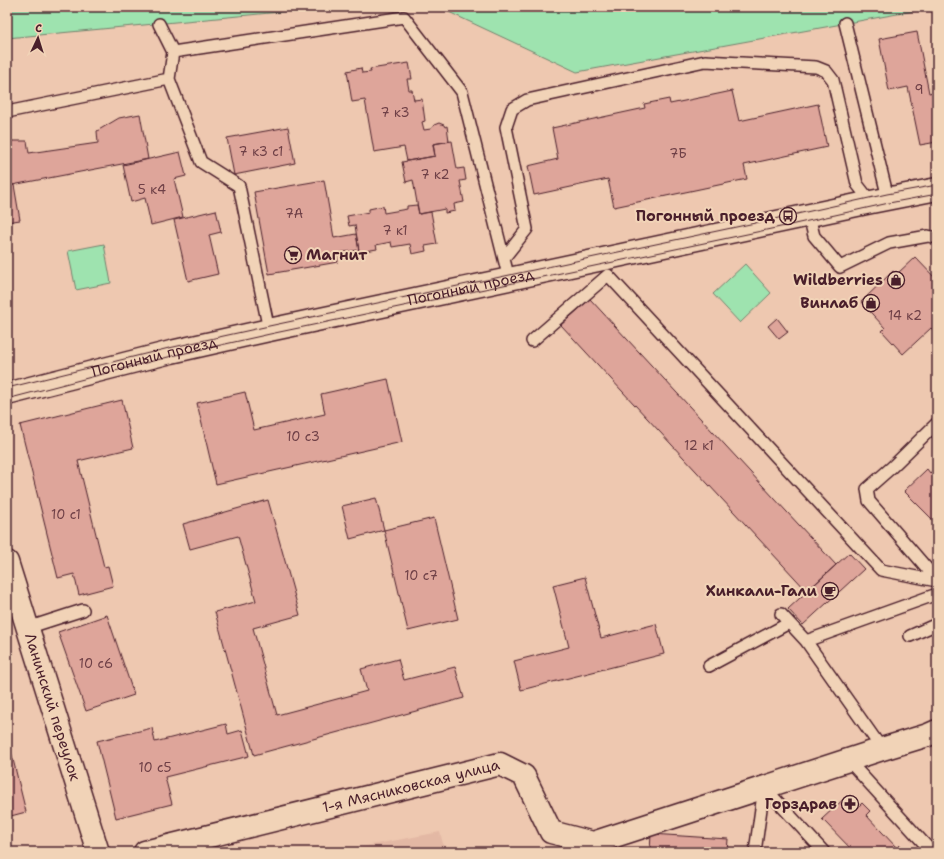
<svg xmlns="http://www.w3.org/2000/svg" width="944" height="859" font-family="'Shantell Sans',sans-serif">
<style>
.built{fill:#e3b8a4}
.green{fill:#9ee3af;stroke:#74816d}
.building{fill:#dea59a;stroke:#4a1f2b}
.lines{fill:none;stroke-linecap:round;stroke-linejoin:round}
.service-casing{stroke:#4a1f2b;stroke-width:14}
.minor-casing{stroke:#4a1f2b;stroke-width:25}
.tertiary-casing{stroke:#4a1f2b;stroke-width:25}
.service{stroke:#f1d3b7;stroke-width:11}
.minor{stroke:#f1d3b7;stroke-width:22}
.tertiary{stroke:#f1d3b7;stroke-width:22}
.tram{stroke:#4a1f2b;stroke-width:1}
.labels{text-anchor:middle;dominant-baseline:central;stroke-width:4;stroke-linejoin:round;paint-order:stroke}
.number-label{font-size:13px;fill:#6f4047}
.poi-label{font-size:15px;font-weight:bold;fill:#4a1f2b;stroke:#f1d3b7;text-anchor:end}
.street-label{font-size:15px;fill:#4a1f2b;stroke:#f1d3b7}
</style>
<rect width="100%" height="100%" fill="#eec8b0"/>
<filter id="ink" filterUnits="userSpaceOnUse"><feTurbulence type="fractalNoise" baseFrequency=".025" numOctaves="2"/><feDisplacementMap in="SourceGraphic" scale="8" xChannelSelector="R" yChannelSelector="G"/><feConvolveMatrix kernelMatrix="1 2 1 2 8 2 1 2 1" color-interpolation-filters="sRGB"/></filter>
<g filter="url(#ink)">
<path class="built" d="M 440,832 L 445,852 L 335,852 L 355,848 Z"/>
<path class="green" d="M 7,7 L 333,7 L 7,38 Z
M 438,7 L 936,7 L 577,72 Z
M 104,244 L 111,283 L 76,290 L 68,251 Z
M 745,264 L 771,293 L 740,323 L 713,294 Z"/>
<path class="building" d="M 917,32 L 929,93 L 937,91 L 937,142 L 920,145 L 908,87 L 889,91 L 879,39 Z
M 409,63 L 412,79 L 407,79 L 409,90 L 412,90 L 414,100 L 422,99 L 425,121 L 422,122 L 424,130 L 431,129 L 434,125 L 439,123 L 444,125 L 445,127 L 447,126 L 449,141 L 433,144 L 435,156 L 407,161 L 404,147 L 374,152 L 365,100 L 352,102 L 347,71 L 361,68 L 362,73 L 371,72 L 370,69 Z
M 732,91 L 739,121 L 818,104 L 827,147 L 744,165 L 747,179 L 614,207 L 608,179 L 534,195 L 528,166 L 558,159 L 552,128 L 645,108 L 644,104 L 669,99 L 670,104 Z
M 140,114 L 148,159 L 7,186 L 7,141 L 27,141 L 29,153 L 98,143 L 97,131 L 119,118 Z
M 288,127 L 295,163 L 234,175 L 227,138 Z
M 452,141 L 457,169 L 464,168 L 466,180 L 460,181 L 464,202 L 454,204 L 455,211 L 445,213 L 445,209 L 419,214 L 413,180 L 406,182 L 402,162 L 435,156 L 433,144 Z
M 180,152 L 186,176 L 174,179 L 183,217 L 151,225 L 145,198 L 131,202 L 123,165 Z
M 324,180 L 334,238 L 356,234 L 359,250 L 337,253 L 338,262 L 269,274 L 254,192 Z
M 14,185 L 20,220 L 7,222 L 7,186 Z
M 417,205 L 419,214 L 431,212 L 437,244 L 425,246 L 426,251 L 412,254 L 410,244 L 392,247 L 391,242 L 376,245 L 377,249 L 359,252 L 355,225 L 349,226 L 347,216 L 369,212 L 369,209 L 383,206 L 384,213 L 407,209 L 407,206 Z
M 216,210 L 221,232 L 209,235 L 218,274 L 188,281 L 174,220 Z
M 7,228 L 11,253 L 7,254 Z
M 915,257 L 937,280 L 937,328 L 934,331 L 931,328 L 903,354 L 882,331 L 885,328 L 861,302 L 893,271 L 897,274 Z
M 590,299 L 836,565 L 807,591 L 561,325 Z
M 777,318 L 788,332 L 779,339 L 768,326 Z
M 388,379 L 402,442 L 216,484 L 197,403 L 245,392 L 254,430 L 325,414 L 321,394 Z
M 122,400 L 133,448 L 78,461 L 104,567 L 108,566 L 113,586 L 79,595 L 74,574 L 58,578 L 20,425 Z
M 937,466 L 937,524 L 904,491 L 927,469 L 930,473 Z
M 376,498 L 384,530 L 350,539 L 342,506 Z
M 268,500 L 300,615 L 253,628 L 277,715 L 367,691 L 361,669 L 398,659 L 404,680 L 455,667 L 464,698 L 254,755 L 215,612 L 256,601 L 238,536 L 190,549 L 183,524 Z
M 434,518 L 458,619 L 408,631 L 384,530 Z
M 849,553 L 864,569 L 803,625 L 788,609 Z
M 585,577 L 601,638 L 656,624 L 664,654 L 521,690 L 514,661 L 569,647 L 553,585 Z
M 107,615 L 134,695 L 86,711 L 58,632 Z
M 226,724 L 228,734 L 242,730 L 249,756 L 165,777 L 172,804 L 116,818 L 97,741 L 152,728 L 155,742 Z
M 7,735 L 26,812 L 7,817 Z
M 847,796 L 858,807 L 862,803 L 870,811 L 866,815 L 897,848 L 900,845 L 907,852 L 854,852 L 822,819 Z
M 651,834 L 728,839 L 727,852 L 650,852 Z"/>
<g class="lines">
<g class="service-casing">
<path id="service" d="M 845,23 L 888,198
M 159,24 L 173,52
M 169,79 L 173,52 L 404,17 L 462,92 L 509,279
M 7,112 L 169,79 L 201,162 L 239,186 L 269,330
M 809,216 L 814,236 L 840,267 L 889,243 L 928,236 L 937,238
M 504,258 L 527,229 L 506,127 L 512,109 L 527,100 L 705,61 L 816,67 L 826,71 L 833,80 L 857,184 L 871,202
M 532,341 L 608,275 L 881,570 L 937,581
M 937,423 L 892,467 L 867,489 L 869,501 L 937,580
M 781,614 L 806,641 L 882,749
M 27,628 L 83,610
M 910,636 L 937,624
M 806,641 L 937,594
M 709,666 L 789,623
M 848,760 L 932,852
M 764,787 L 824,852
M 755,852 L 764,787"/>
</g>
<g class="minor-casing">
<g id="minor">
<path id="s1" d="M 7,394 L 171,352 L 269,330 L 871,202 L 937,189"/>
<path id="s2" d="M 7,562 L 98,852"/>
</g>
</g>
<g class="tertiary-casing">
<g id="tertiary">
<path id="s3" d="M 145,852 L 500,764 L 524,776 L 551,832 L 593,843 L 882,749 L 928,735 L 937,731"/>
</g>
</g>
<use href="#service" class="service"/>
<use href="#minor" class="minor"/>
<use href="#tertiary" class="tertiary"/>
<path class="tram" d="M 7,388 L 169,348 L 269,326 L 788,216 L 887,194 L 937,185
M 7,399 L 172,356 L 270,334 L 790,225 L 889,203 L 937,194"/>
</g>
</g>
<defs>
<g id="bus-ring" transform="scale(0.9)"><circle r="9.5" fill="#f1d3b7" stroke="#4a1f2b" stroke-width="1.5"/><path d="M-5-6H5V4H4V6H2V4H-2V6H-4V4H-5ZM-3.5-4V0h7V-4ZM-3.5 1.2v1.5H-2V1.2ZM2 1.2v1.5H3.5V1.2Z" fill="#4a1f2b"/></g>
<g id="supermarket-ring" transform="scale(0.9)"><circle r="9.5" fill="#f1d3b7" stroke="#4a1f2b" stroke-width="1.5"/><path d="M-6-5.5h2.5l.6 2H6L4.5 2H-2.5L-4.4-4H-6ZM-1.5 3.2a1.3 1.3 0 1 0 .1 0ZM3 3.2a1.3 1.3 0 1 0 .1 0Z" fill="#4a1f2b"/></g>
<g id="shop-ring" transform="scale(0.9)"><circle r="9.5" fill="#f1d3b7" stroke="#4a1f2b" stroke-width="1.5"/><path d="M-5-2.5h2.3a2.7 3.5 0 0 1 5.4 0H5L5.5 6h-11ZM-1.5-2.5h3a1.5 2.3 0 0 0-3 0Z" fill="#4a1f2b"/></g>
<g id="cafe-ring" transform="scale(0.9)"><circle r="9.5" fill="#f1d3b7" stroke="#4a1f2b" stroke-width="1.5"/><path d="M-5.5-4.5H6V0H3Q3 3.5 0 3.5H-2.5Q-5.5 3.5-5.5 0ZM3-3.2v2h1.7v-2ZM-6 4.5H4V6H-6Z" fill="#4a1f2b"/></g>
<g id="pharmacy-ring" transform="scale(0.9)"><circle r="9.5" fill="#f1d3b7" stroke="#4a1f2b" stroke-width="1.5"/><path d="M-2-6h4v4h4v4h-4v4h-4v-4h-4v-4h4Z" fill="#4a1f2b"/></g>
</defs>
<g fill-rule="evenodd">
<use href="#bus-ring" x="788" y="216"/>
<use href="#supermarket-ring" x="293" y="255"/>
<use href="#shop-ring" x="896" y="280"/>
<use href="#shop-ring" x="871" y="303"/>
<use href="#cafe-ring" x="830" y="591"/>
<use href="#pharmacy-ring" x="850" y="804"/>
</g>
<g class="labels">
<g class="number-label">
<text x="919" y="89">9</text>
<text x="395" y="112">7 к3</text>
<text x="261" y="151">7 к3 с1</text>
<text x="678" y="153">7Б</text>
<text x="435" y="174">7 к2</text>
<text x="152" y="189">5 к4</text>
<text x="294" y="213">7А</text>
<text x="395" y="230">7 к1</text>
<text x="905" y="315">14 к2</text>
<text x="303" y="436">10 с3</text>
<text x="699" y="445">12 к1</text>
<text x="66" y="514">10 с1</text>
<text x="421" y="575">10 c7</text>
<text x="96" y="663">10 с6</text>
<text x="155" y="767">10 с5</text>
</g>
<g class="poi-label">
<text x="775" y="216">Погонный проезд</text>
<text x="306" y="255" text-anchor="start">Магнит</text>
<text x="883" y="280">Wildberries</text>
<text x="858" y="303">Винлаб</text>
<text x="817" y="591">Хинкали-Гали</text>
<text x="837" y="804">Горздрав</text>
</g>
<g class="street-label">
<text stroke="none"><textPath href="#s1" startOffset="476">Погонный проезд</textPath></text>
<text stroke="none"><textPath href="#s1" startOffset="152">Погонный проезд</textPath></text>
<text stroke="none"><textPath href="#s2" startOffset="152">Ланинский переулок</textPath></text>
<text stroke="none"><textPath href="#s3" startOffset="274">1-я Мясниковская улица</textPath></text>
</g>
</g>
<rect width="944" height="859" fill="none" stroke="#f1d3b7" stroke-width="24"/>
<rect x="12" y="12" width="920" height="835" fill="none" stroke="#4a1f2b" stroke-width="1.5" filter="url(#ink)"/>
<g transform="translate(38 38) rotate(4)" stroke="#f1d3b7" stroke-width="3" paint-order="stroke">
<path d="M0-3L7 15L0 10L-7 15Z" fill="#4a1f2b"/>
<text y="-6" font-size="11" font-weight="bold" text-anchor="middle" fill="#4a1f2b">С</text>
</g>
</svg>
